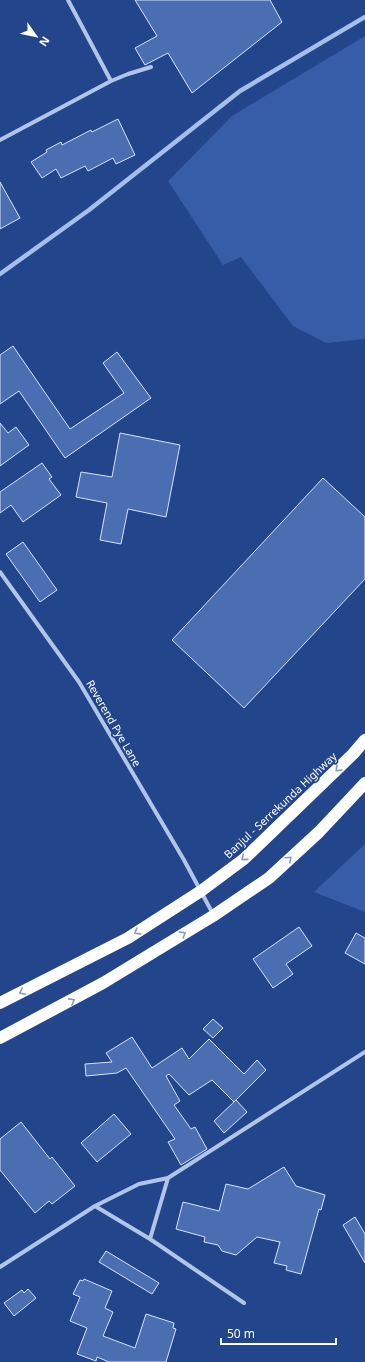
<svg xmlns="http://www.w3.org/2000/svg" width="365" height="1362" font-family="'Noto Sans',sans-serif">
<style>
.green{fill:#375da9}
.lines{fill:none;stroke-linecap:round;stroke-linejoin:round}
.stream{stroke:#a5beec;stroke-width:4.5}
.building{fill:#4b6eb3;stroke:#d6e2f8}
.street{stroke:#b1c5eb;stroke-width:4}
.highway{stroke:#fff;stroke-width:12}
.oneway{stroke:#8699c0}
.labels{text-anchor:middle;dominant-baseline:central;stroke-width:3.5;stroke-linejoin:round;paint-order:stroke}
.street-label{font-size:11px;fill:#fff;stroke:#23458c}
</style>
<rect width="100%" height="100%" fill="#23458c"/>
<path class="green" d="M 365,36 L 365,339 L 326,343 L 293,326 L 241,257 L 223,265 L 168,181 L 232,116 Z
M 365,844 L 365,912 L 314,892 Z"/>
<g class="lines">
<path class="stream" d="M 0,274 L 89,210 L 240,91 L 365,17"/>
</g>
<path class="building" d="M 135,0 L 270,0 L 282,22 L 192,93 L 168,53 L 145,65 L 135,48 L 157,36 Z
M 118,119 L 135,155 L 116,164 L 113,158 L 88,171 L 85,166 L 61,178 L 56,169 L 42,178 L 31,162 L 47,152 L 46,150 L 61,142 L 62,145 L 91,130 L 92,132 Z
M 0,182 L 20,218 L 0,229 Z
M 13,346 L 70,429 L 124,393 L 103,363 L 117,352 L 151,398 L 65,458 L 19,391 L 0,404 L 0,355 Z
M 0,423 L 8,433 L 16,427 L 29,445 L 0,466 Z
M 120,433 L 180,445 L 166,517 L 128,509 L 121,544 L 100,540 L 107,503 L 76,497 L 81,472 L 112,477 Z
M 42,463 L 52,477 L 49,479 L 61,495 L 23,522 L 11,505 L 0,513 L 0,492 Z
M 323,478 L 365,517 L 365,579 L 244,708 L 172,640 Z
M 23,542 L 57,590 L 40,602 L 6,554 Z
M 299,927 L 312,946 L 286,964 L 293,974 L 273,988 L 253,959 Z
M 356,933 L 365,938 L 365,964 L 345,953 Z
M 213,1019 L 223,1028 L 213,1038 L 203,1029 Z
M 132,1037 L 152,1068 L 182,1048 L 189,1059 L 209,1039 L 244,1074 L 257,1060 L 266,1070 L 234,1102 L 212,1080 L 189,1095 L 169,1074 L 166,1076 L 180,1101 L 174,1105 L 191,1129 L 195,1127 L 207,1149 L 181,1165 L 168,1142 L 175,1139 L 126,1068 L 117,1073 L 86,1076 L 85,1064 L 112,1062 L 106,1053 Z
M 236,1100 L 247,1112 L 224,1133 L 214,1121 Z
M 114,1114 L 131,1134 L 97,1162 L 81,1143 Z
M 21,1122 L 50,1159 L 52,1157 L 75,1186 L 52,1204 L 49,1201 L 35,1213 L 0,1170 L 0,1139 Z
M 284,1167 L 296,1186 L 325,1195 L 321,1210 L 319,1209 L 301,1274 L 286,1270 L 287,1266 L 274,1263 L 280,1242 L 257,1237 L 236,1255 L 222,1251 L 218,1245 L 204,1242 L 205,1237 L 176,1229 L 183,1202 L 219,1211 L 226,1184 L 248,1189 Z
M 355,1217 L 365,1234 L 365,1263 L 343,1225 Z
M 106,1251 L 159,1283 L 152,1294 L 99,1262 Z
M 84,1279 L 112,1291 L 105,1308 L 113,1312 L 103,1336 L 135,1348 L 146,1314 L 174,1323 L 173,1328 L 176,1329 L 166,1362 L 109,1362 L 97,1357 L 96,1361 L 77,1354 L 87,1328 L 70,1321 L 80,1297 L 73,1294 L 80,1280 L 83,1281 Z
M 28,1289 L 36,1298 L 14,1316 L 4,1303 L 22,1290 L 24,1293 Z"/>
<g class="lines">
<path class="street" d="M 68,0 L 111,81
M 0,140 L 111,81 L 128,74 L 151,67
M 0,572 L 79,682 L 184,860 L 213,914
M 95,1206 L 150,1239 L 244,1303
M 150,1239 L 168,1178
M 0,1267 L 95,1206 L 139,1184 L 168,1178 L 365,1052"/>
<path class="highway" d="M 0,1003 L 128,938 L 201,891 L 244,859 L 353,754 L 365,740
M 0,1038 L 103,983 L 213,916 L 269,878 L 319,832 L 365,783"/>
</g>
<defs><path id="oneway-chevron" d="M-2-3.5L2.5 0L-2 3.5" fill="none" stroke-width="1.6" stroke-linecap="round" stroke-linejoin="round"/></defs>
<g class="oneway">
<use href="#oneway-chevron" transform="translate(338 769) rotate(136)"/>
<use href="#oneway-chevron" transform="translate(244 858) rotate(139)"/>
<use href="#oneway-chevron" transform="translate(289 859) rotate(-43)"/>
<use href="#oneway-chevron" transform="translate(137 932) rotate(148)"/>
<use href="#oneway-chevron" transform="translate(183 934) rotate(-32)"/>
<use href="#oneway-chevron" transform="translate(22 992) rotate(153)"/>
<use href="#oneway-chevron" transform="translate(72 1001) rotate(-29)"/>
</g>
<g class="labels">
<g class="street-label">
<text transform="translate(114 723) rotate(60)">Reverend Pye Lane</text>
<text transform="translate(280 805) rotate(-43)">Banjul - Serrekunda Highway</text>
</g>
</g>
<g transform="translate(36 36) rotate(123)" stroke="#23458c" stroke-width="3" paint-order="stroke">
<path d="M0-3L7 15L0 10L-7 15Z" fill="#ffffff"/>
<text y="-6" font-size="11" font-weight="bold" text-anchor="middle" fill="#ffffff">N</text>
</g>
<path d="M221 1338v6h115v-6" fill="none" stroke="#ffffff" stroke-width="2"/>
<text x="227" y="1338" font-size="12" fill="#ffffff" stroke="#23458c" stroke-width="3" paint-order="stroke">50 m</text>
</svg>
